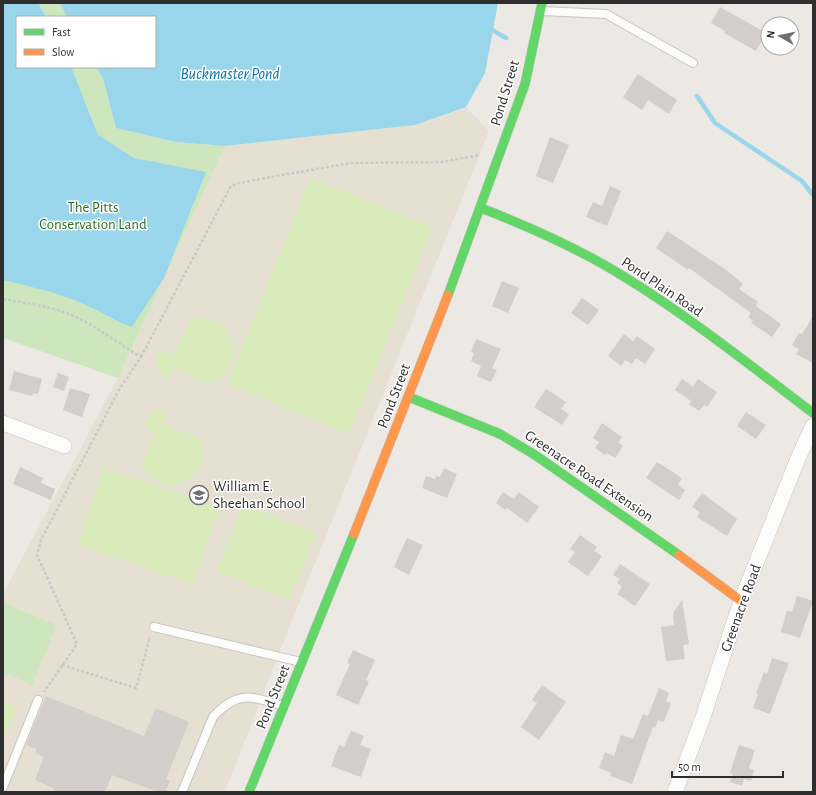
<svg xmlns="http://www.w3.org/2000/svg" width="816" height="795" font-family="'Alegreya Sans',sans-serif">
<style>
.education{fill:#e6e0d3}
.green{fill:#cee6be}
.pitch{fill:#d9eabb}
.water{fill:#99d6ec}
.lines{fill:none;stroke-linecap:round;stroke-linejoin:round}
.stream{stroke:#99d6ec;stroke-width:4.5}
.building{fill:#d1cecb}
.lane-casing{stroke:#c5c4c5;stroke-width:10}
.street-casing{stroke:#c5c4c5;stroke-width:16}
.fast-casing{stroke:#c5c4c5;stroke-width:10}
.slow-casing{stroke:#c5c4c5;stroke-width:10}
.path{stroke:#c9c9c8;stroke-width:2.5;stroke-dasharray:3 2;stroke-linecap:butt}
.lane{stroke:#fcfcfb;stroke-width:8}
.street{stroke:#fcfcfb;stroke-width:15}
.fast{stroke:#63d668;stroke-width:9}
.slow{stroke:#ff974d;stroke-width:9}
.labels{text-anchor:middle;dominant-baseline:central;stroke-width:3;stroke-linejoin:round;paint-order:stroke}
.street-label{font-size:15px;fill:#2e2e2e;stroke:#fff}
.park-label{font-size:15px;fill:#2c6e1b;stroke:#fff}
.poi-label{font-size:15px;fill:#2e2e2e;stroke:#fff;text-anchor:start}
.water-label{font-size:16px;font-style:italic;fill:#0d6fa3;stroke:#fff}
</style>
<rect width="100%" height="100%" fill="#ece8e4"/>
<path class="education" d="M 466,107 L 489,131 L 291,623 L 225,792 L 3,792 L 3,594 L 118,378 L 225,146 L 415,125 Z"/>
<path class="green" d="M 3,3 L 60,3 L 67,17 L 17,17 L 17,67 L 96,67 L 103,78 L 116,128 L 176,142 L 225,146 L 118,378 L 3,338 Z
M 3,603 L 57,625 L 32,685 L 3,672 Z"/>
<path class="pitch" d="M 310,178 L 433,227 L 349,434 L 227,384 Z
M 198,317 C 241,320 247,371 206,384 L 175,366 L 169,377 L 159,373 L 157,356 L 160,349 L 172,356 L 191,319 Z
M 157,410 L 166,413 L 166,426 L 200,438 C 215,480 164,504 142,465 L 154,431 L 144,427 L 148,414 Z
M 103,468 L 219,507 L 193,584 L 78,545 Z
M 243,504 L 316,533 L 289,600 L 216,571 Z
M 3,701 L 17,707 L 3,737 Z"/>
<path class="water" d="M 3,3 L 38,3 L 46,17 L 17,17 L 17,67 L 71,67 L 98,135 L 134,158 L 206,172 L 164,278 L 132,327 C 116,322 104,313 88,306 C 62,293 31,287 3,280 Z
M 60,3 L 498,3 L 485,73 L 466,107 L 415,125 L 225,146 L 176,142 L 116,128 L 103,78 L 96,67 L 155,67 L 155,17 L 67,17 Z"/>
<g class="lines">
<path class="stream" d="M 489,28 L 506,38
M 697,96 L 715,123 L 802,181 L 813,195"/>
</g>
<path class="building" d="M 720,7 L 766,33 L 756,51 L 724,33 L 725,31 L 711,23 Z
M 638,74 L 677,100 L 669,114 L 648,100 L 642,110 L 623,97 Z
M 550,137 L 569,145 L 553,183 L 536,176 Z
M 610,186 L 621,191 L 607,226 L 586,217 L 593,202 L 602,206 Z
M 667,231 L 725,269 L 743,284 L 739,289 L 758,302 L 756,306 L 781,324 L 772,337 L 751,323 L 753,321 L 748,317 L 751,313 L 689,268 L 688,270 L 656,248 Z
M 502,281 L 519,288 L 508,313 L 492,306 Z
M 582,298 L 599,310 L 588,325 L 571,313 Z
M 813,316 L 813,363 L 796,354 L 799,349 L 792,345 L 799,333 L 802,334 Z
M 624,334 L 633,341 L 637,336 L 655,349 L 645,364 L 636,358 L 632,364 L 625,360 L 621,366 L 608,356 Z
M 476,339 L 501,349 L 492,368 L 497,370 L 491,382 L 477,376 L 481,366 L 471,361 L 474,353 L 471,352 Z
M 14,371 L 42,379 L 38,394 L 33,393 L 32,396 L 9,390 Z
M 58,373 L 69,377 L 64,391 L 53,387 Z
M 682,379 L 693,387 L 698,379 L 717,392 L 707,407 L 704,405 L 699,411 L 689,404 L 691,401 L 675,390 Z
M 70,388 L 90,394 L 82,417 L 63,410 Z
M 546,389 L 566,402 L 561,409 L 569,414 L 562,425 L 534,407 Z
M 746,412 L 766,425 L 756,439 L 737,426 Z
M 602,423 L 622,437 L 618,442 L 623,446 L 615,458 L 607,453 L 605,455 L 595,448 L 599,442 L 593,438 Z
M 657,462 L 682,478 L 678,485 L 685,490 L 679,500 L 646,478 Z
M 20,467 L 43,478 L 41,483 L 55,489 L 51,500 L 13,484 Z
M 444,468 L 457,474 L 447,498 L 422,488 L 426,476 L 435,479 L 436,476 L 440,477 Z
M 503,492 L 514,499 L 519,492 L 539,507 L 527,523 L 507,508 L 509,505 L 505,510 L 496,503 Z
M 702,493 L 737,519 L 727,536 L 697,517 L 700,512 L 692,507 Z
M 580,535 L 597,547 L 594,551 L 602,556 L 588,576 L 568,562 L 575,552 L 570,549 Z
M 407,538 L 423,545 L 409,575 L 394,567 Z
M 620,564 L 650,584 L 635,606 L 617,594 L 622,587 L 617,583 L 620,579 L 613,575 Z
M 797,596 L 813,601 L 800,638 L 781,632 L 787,611 L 792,612 Z
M 682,600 L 689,644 L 683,645 L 685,659 L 666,661 L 661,627 L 674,625 L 673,613 Z
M 353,650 L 375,660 L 366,680 L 369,682 L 358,705 L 336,695 L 350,664 L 347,663 Z
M 772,658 L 789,663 L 770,714 L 753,708 L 758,694 L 756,693 L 764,672 L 767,674 Z
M 542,685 L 566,702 L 539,740 L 521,727 L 537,703 L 532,700 Z
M 659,688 L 669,693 L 666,701 L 671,703 L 664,722 L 658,720 L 655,728 L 653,727 L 632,784 L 610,776 L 611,773 L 599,768 L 605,752 L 614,756 L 621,735 L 633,739 L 643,714 L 648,716 Z
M 46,696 L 144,736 L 156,708 L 189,722 L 166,779 L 170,781 L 165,792 L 158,792 L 112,775 L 105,792 L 53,792 L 55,789 L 35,780 L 44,757 L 35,753 L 37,749 L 26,745 Z
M 351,731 L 364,736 L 360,745 L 371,749 L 361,777 L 331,766 L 339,745 L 344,747 Z
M 739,745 L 755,750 L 749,768 L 754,770 L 751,781 L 744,779 L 742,786 L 730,782 L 733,774 L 730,773 Z"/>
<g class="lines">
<g class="lane-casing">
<path id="lane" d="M 542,11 L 606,14 L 693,63
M 154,627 L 301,662
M 3,787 L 38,700
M 182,792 L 213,717 C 238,690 251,696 283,706"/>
</g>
<g class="street-casing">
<path id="street" d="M 3,423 L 64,446
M 675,792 L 702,720 L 741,601 L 799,456 L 813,426"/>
</g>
<g class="fast-casing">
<path id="fast" d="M 481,208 C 530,227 578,248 623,276 C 690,317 751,366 813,413
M 448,295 L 525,84 L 542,3
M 409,397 L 500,434 L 535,455 L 679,555
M 249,792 L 354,534"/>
</g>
<g class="slow-casing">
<path id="slow" d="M 354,534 L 448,295
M 679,555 L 741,601"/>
</g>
<path class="path" d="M 3,299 C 25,303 49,306 69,314 C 96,325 117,343 141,357 L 120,388 L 41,540 L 37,555 L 77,644 L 44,692
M 141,357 L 231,186 L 239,183 L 282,175 L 351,163 L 441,162 L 480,155
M 62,665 L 136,688 L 150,637"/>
<use href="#lane" class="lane"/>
<use href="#street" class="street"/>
<use href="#fast" class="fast"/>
<use href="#slow" class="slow"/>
</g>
<defs>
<g id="school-ring" transform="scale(1)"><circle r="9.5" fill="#fff" stroke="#706f6e" stroke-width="1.5"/><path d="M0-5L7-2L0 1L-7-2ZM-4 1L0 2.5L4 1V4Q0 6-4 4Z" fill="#706f6e"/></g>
</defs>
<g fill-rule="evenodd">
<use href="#school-ring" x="199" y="495"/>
</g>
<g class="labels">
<g class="street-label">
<text transform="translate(505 93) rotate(-73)">Pond Street</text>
<text transform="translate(662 287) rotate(34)">Pond Plain Road</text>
<text transform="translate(394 396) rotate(-69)">Pond Street</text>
<text transform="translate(589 476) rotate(34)">Greenacre Road Extension</text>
<text transform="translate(741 608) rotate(-70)">Greenacre Road</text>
<text transform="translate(273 697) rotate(-68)">Pond Street</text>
</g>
<g class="park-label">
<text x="93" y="207">The Pitts<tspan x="93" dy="17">Conservation Land</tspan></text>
</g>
<g class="poi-label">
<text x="213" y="486">William E.<tspan x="213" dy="17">Sheehan School</tspan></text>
</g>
<g class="water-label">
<text x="230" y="74">Buckmaster Pond</text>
</g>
</g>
<rect width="816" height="795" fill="none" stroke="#2e2e2e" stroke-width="8"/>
<rect x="16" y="16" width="140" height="52" fill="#ffffff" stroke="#ababab"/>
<rect x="24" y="29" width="20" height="6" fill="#63d668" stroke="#ababab"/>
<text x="52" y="36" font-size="12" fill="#2e2e2e">Fast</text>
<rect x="24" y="49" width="20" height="6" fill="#ff974d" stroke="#ababab"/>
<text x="52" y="56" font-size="12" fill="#2e2e2e">Slow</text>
<g transform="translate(780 36) rotate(279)"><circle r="19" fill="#ffffff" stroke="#ababab"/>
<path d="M0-3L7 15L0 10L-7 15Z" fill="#706f6e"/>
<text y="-6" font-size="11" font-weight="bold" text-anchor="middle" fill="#2e2e2e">N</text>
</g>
<path d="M672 771v6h111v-6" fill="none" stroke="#2e2e2e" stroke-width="2"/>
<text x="678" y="771" font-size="12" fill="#2e2e2e" stroke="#ffffff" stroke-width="3" paint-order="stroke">50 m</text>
</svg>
